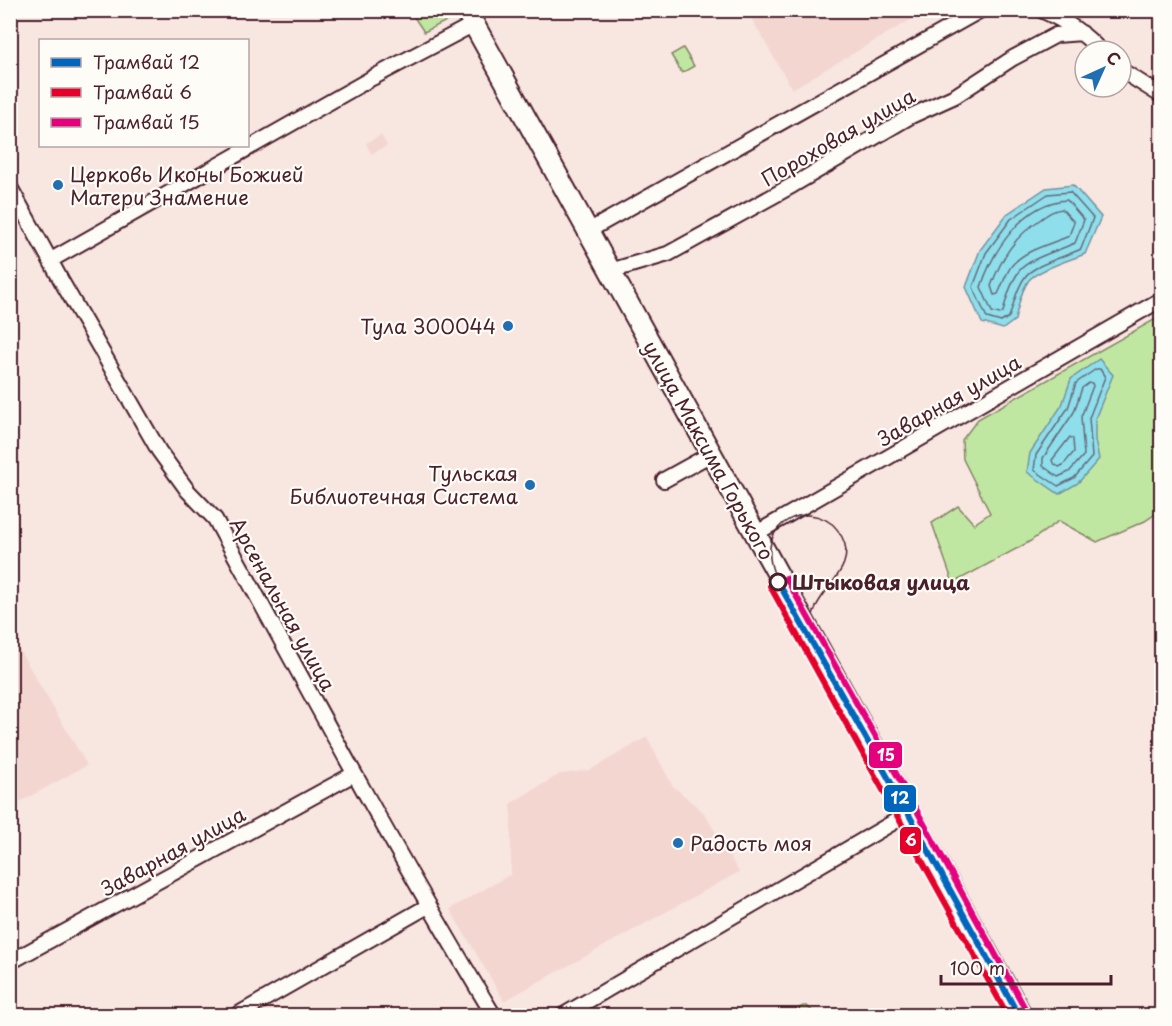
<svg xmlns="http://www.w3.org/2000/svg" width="1172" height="1026" font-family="'Playpen Sans',sans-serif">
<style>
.built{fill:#f4d6d1}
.green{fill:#c0e7a2;stroke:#858366;stroke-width:1.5}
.water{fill:#8edeeb;stroke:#73929e;stroke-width:1.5}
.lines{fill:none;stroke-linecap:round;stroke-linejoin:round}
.shore{stroke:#656b78;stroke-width:1.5}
.street-casing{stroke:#4a1f2b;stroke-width:18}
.secondary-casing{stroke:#4a1f2b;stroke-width:24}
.street{stroke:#fdfcf7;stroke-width:14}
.secondary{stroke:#fdfcf7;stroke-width:20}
.tram{stroke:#4a1f2b;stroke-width:1.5}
.tram-1-casing{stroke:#fdfcf7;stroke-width:10}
.tram-2-casing{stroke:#fdfcf7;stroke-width:10}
.tram-3-casing{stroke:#fdfcf7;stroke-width:10}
.tram-1{stroke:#0065bd;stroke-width:6}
.tram-2{stroke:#e4002b;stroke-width:6}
.tram-3{stroke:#e5007d;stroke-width:6}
.poi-dot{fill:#1f6fb2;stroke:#fdfcf7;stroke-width:2}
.stop-dot{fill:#fdfcf7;stroke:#4a1f2b;stroke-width:3}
.labels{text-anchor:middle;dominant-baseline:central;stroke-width:4.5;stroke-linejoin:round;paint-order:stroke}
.street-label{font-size:20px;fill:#4a1f2b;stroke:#fdfcf7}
.poi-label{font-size:20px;fill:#4a1f2b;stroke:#fdfcf7;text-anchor:start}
.stop-label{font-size:20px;font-weight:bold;fill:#4a1f2b;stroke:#fdfcf7;text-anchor:start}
.line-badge{stroke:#fdfcf7;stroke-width:2}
.badge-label{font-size:16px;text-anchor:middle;font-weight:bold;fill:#fff}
</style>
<rect width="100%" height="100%" fill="#f8e6e1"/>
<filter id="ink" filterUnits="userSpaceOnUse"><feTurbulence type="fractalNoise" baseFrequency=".0167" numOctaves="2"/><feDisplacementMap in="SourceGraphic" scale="12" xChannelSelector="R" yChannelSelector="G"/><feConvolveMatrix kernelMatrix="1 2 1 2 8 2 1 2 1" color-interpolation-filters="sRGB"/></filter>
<g filter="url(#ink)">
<path class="built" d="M 747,11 L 926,11 L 792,89 Z
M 381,135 L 387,146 L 371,154 L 366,143 Z
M 10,634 L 87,765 L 11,807 L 10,807 Z
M 647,737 L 672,785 L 704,813 L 739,872 L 504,1001 L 450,909 L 511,874 L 511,803 L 560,774 L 590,770 Z"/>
<path class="green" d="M 410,11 L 457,11 L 459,15 L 424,32 Z
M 683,48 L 694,66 L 682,73 L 671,55 Z
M 1161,316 L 1161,510 L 1145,521 L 1097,542 L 1059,521 L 1029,542 L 953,583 L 932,523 L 958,506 L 974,524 L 990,513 L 963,459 L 962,440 L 978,419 Z
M 803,1006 L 807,1006 L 813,1012 L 814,1015 L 792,1015 L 794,1011 Z"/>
<path class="water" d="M 1073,185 L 1101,217 L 1085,254 C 1072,259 1037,270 1029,280 C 1021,291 1018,307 1015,320 L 1003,329 L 982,323 L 966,287 L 980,250 L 1007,214 L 1046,188 Z
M 1099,359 L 1113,375 L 1095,419 L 1095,440 L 1099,459 L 1078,483 L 1059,494 L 1027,472 L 1030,453 L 1062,405 L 1071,379 Z"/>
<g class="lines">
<path class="shore" d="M 1070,192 L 1093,218 L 1081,249 C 1067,256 1033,265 1025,277 C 1016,289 1014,304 1009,317 L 1001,322 L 987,318 L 973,287 L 986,253 L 1011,219 L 1048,194 Z
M 1067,200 L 1084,220 L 1075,243 C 1060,250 1029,258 1019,271 C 1011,283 1006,299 1003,312 L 1000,314 L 992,312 L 981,287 C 993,250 1024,202 1067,200 Z
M 1062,209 L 1074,222 L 1069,236 C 1051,244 1027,249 1013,264 C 1006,272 1003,284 998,294 L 994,295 L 991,286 C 1002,257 1014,237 1041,219 C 1048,214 1053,210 1062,209 Z
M 1096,369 L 1100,369 L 1105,377 L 1089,418 L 1092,457 L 1074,478 L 1058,486 L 1034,470 L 1036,455 L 1068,408 L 1076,383 Z
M 1089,383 L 1092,383 L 1093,386 L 1081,417 L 1084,455 L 1069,472 L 1058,477 L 1043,466 L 1043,458 L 1074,412 L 1082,388 Z
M 1070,437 L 1073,439 L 1074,452 L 1063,465 L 1059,467 L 1053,463 L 1052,460 Z"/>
<g class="street-casing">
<path id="street" d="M 1041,10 C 1064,20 1084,32 1100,51
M 1121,70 L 1162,96
M 10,187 L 62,282 L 159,451 L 188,491 L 215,519 C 306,686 396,853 494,1016
M 588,231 L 981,10
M 51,260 L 372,78 L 474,24
M 610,271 L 668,254 L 793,185 L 911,116 L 955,96 L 1013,58 L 1056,35 L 1082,33
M 664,480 L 711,454
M 755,534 L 1162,299
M 10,962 L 354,774
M 235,1016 L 428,906
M 562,1016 L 911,812"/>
</g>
<g class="secondary-casing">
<path id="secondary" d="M 466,10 L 1022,1016"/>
</g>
<use href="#street" class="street"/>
<use href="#secondary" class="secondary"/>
<path class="tram" d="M 778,582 C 745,519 820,493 842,537 C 861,574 805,594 813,629 L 887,765"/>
<g class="tram-1-casing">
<path id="tram-1" d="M 778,582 L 908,813 L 1019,1016"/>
</g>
<g class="tram-2-casing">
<path id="tram-2" d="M 770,586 L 1008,1016"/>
</g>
<g class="tram-3-casing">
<path id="tram-3" d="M 786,578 L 916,809 L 1027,1012"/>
</g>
<use href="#tram-1" class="tram-1"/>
<use href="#tram-2" class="tram-2"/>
<use href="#tram-3" class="tram-3"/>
</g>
</g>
<g class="poi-dot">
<circle cx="58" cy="185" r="6"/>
<circle cx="508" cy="326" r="6"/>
<circle cx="530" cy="485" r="6"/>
<circle cx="678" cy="843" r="6"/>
</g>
<circle class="stop-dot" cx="778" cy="582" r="8"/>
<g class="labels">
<g class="street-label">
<text transform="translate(838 137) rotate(-30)">Пороховая улица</text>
<text transform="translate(949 400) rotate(-30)">Заварная улица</text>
<text transform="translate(709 450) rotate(61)">улица Максима Горького</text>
<text transform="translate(283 604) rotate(61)">Арсенальная улица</text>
<text transform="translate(173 851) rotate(-29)">Заварная улица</text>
</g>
<g class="poi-label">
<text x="70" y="174">Церковь Иконы Божией<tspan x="70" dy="23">Матери Знамение</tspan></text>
<text x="496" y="326" text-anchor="end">Тула 300044</text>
<text x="518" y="473" text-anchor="end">Тульская<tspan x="518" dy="23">Библиотечная Система</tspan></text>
<text x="690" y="843">Радость моя</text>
</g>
<g class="stop-label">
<text x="792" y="582">Штыковая улица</text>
</g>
</g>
<g class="line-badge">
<rect x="868" y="741" width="35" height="28" rx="6" fill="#e5007d"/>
<rect x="883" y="784" width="34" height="29" rx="6" fill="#0065bd"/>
<rect x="899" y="826" width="23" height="29" rx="6" fill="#e4002b"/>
</g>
<g class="badge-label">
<text x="886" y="761">15</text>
<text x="900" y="804">12</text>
<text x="911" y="846">6</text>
</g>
<rect width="1172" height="1026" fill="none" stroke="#fdfcf7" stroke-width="36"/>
<rect x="18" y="18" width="1136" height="990" fill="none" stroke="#4a1f2b" stroke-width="2" filter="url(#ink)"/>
<rect x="39" y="39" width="210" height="108" fill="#fdfcf7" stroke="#b5a4a5" stroke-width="1.5"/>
<rect x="51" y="58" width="30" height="9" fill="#0065bd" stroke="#b5a4a5" stroke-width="1.5"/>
<text x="93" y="69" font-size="18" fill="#4a1f2b">Трамвай 12</text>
<rect x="51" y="88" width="30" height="9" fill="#e4002b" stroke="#b5a4a5" stroke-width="1.5"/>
<text x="93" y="99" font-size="18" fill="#4a1f2b">Трамвай 6</text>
<rect x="51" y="118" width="30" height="9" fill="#e5007d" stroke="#b5a4a5" stroke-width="1.5"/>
<text x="93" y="129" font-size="18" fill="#4a1f2b">Трамвай 15</text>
<g transform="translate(1103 69) rotate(45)"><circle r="28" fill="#fdfcf7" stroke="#b5a4a5" stroke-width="1.5"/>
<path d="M0-4.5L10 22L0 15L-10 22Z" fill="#1f6fb2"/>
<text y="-9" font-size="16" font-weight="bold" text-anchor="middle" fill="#4a1f2b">С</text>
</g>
<path d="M941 975v9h170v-9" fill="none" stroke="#4a1f2b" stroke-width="3"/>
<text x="950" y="975" font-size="18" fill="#4a1f2b" stroke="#fdfcf7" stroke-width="4.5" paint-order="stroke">100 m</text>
</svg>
